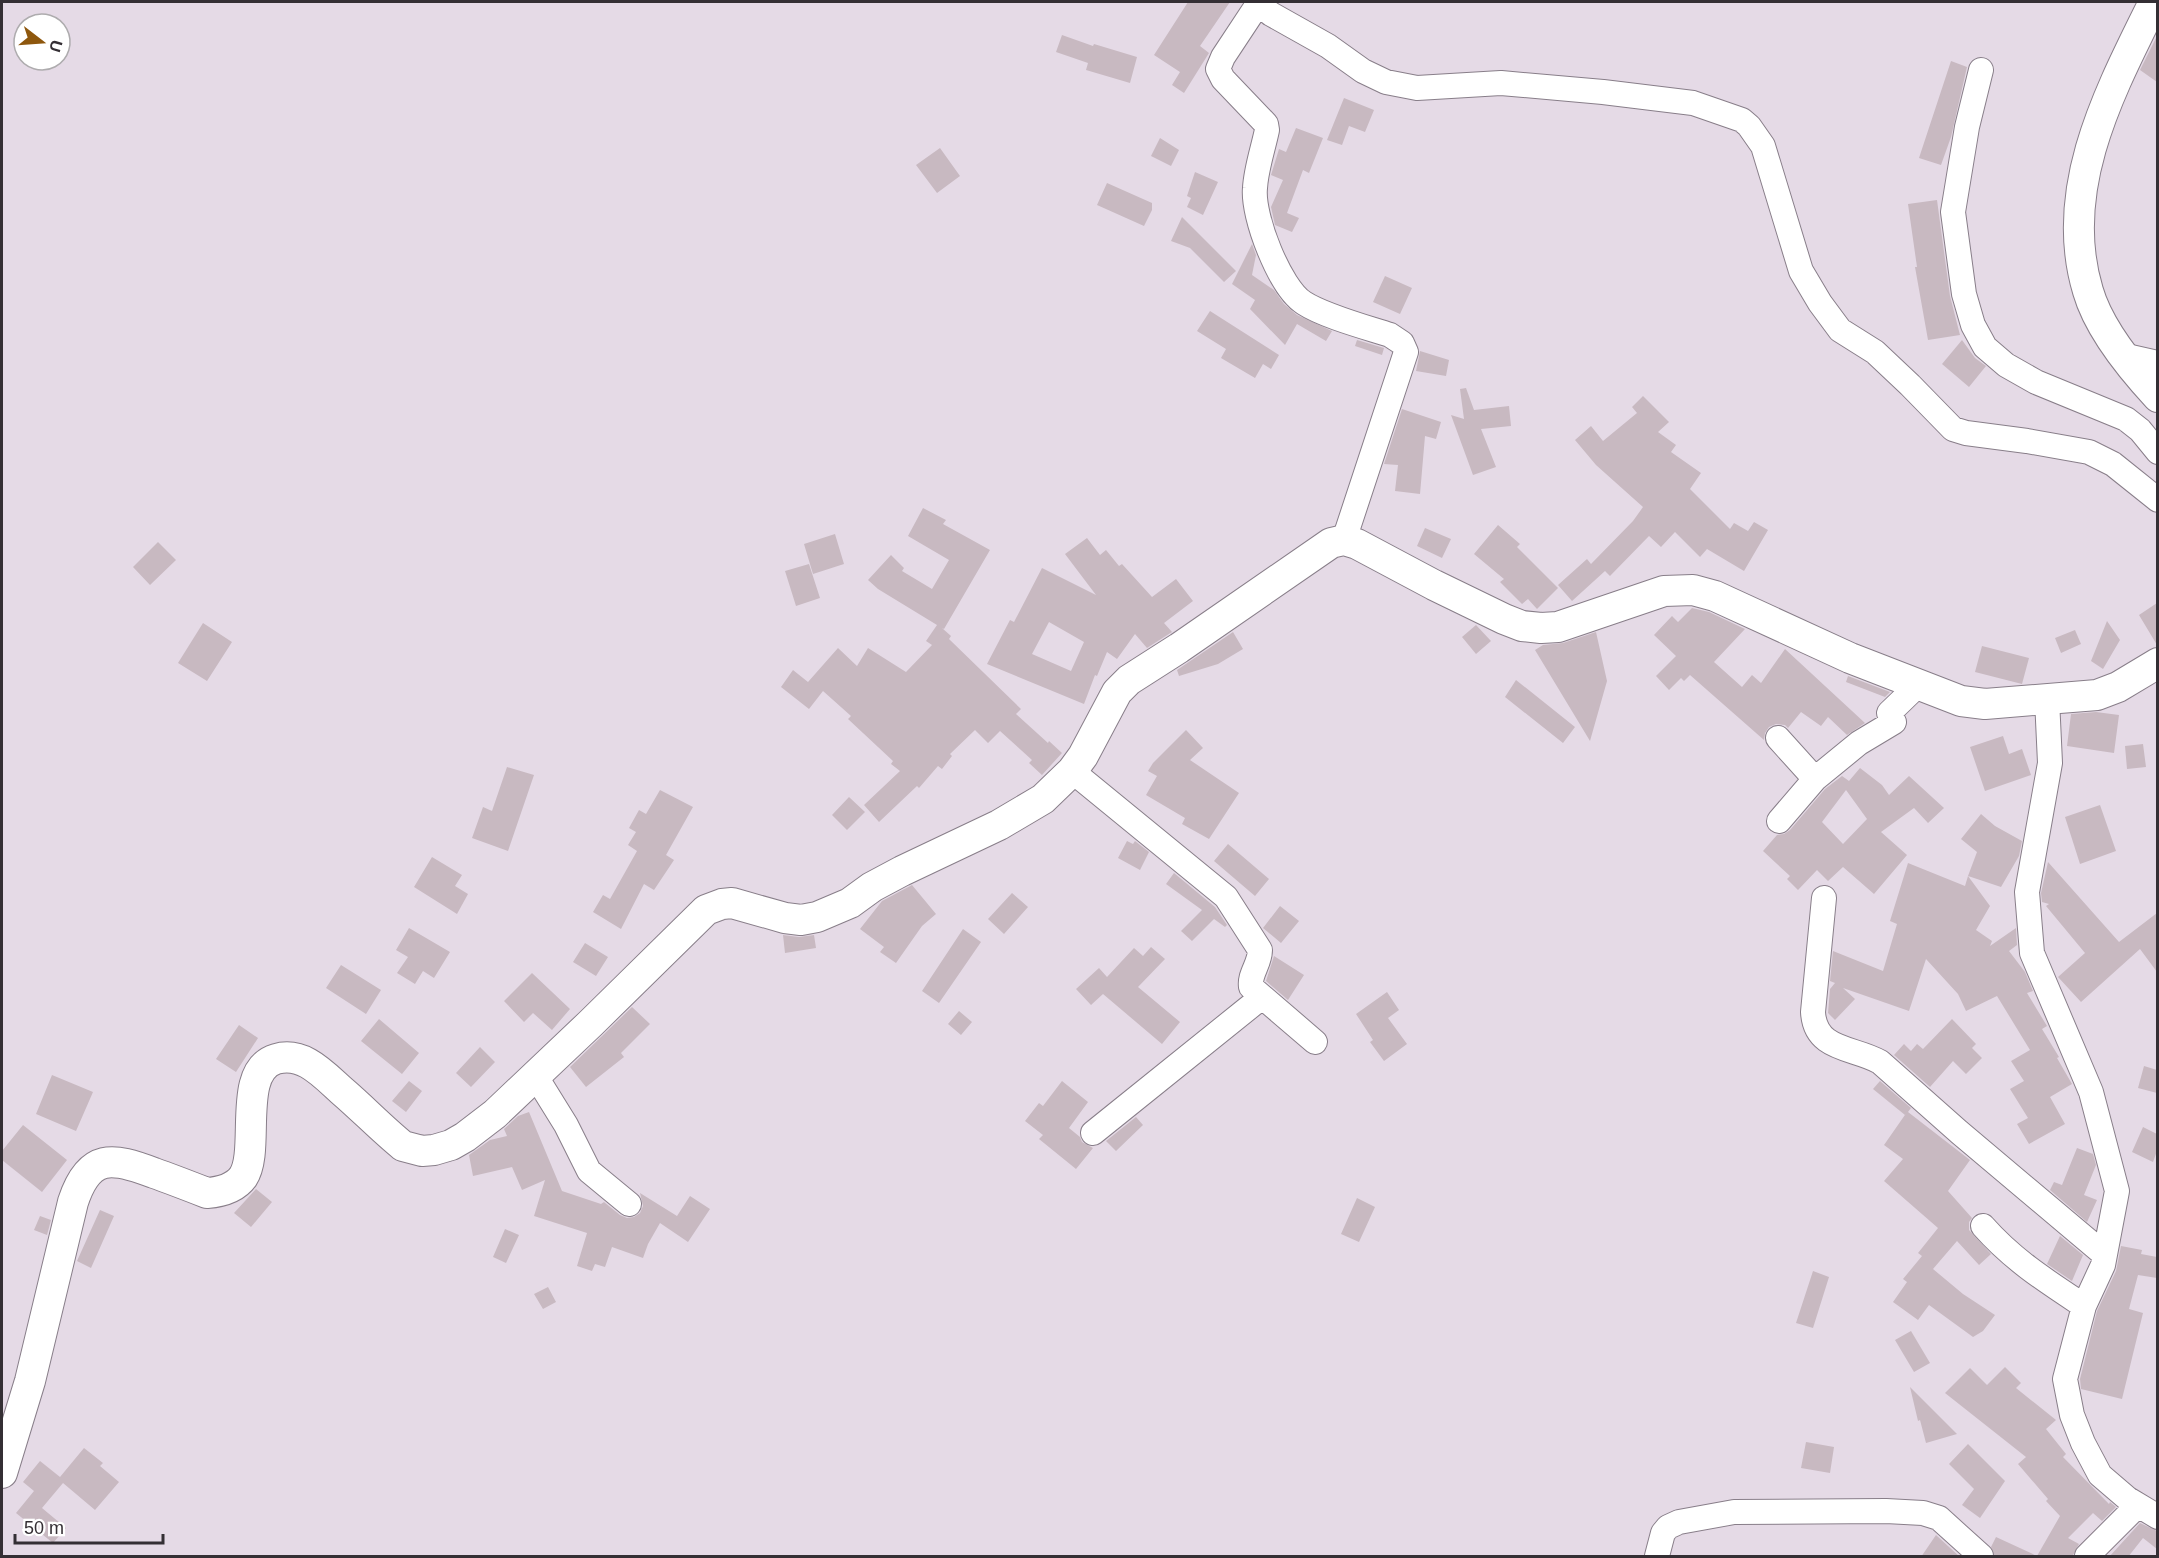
<svg xmlns="http://www.w3.org/2000/svg" width="2159" height="1558" font-family="Helvetica,sans-serif">
<style>
.building{fill:#c8b9c1;fill-rule:evenodd}
.lines{fill:none;stroke-linecap:round;stroke-linejoin:round}
.minor-casing{stroke:#887e89;stroke-width:26}
.major-casing{stroke:#887e89;stroke-width:32}
.minor{stroke:#fff;stroke-width:24}
.major{stroke:#fff;stroke-width:30}
</style>
<rect width="100%" height="100%" fill="#e5dae6"/>
<path class="building" d="M 1188,2 L 1230,2 L 1200,46 L 1209,53 L 1184,93 L 1172,85 L 1180,72 L 1154,55 Z
M 1062,35 L 1093,46 L 1094,44 L 1137,57 L 1130,83 L 1086,70 L 1088,63 L 1056,52 Z
M 2157,36 L 2157,82 L 2140,70 Z
M 1951,61 L 1967,67 L 1951,137 L 1941,165 L 1919,158 Z
M 1344,98 L 1374,110 L 1365,132 L 1349,126 L 1342,145 L 1327,140 Z
M 1296,128 L 1323,138 L 1309,173 L 1303,170 L 1287,213 L 1299,218 L 1292,232 L 1275,225 L 1271,207 L 1283,180 L 1271,175 L 1279,149 L 1286,152 Z
M 1160,138 L 1179,150 L 1171,166 L 1151,156 Z
M 940,148 L 960,176 L 937,193 L 916,165 Z
M 1195,172 L 1218,182 L 1203,215 L 1187,207 L 1191,198 L 1187,196 Z
M 1107,183 L 1152,203 L 1152,210 L 1144,226 L 1097,205 Z
M 1937,200 L 1950,296 L 1960,335 L 1928,340 L 1915,267 L 1917,267 L 1908,204 Z
M 1182,217 L 1236,271 L 1224,282 L 1190,248 L 1171,241 Z
M 1252,244 L 1256,255 L 1252,275 L 1274,290 L 1284,304 L 1297,315 L 1332,331 L 1326,341 L 1297,324 L 1285,345 L 1250,309 L 1255,300 L 1232,284 Z
M 1385,276 L 1412,288 L 1400,314 L 1373,302 Z
M 1210,311 L 1279,355 L 1271,369 L 1263,364 L 1255,378 L 1221,358 L 1226,349 L 1197,331 Z
M 1357,340 L 1384,348 L 1382,355 L 1355,346 Z
M 1962,340 L 1975,358 L 1986,366 L 1969,387 L 1942,364 Z
M 1420,351 L 1449,360 L 1446,376 L 1416,371 Z
M 1466,388 L 1474,410 L 1509,406 L 1511,426 L 1481,429 L 1496,467 L 1473,475 L 1451,415 L 1464,419 L 1460,389 Z
M 1643,396 L 1669,422 L 1658,432 L 1676,445 L 1671,452 L 1701,473 L 1690,489 L 1730,529 L 1734,523 L 1748,531 L 1754,522 L 1768,530 L 1744,571 L 1707,549 L 1700,557 L 1675,532 L 1661,547 L 1649,536 L 1610,576 L 1605,571 L 1572,601 L 1558,585 L 1587,559 L 1591,564 L 1633,521 L 1643,507 L 1596,465 L 1575,440 L 1591,426 L 1603,441 L 1637,413 L 1632,407 Z
M 1402,409 L 1441,422 L 1436,439 L 1425,436 L 1420,494 L 1395,491 L 1398,465 L 1384,464 Z
M 923,508 L 946,520 L 943,524 L 990,550 L 944,629 L 942,628 L 951,636 L 949,639 L 1021,709 L 1016,714 L 1048,743 L 1049,741 L 1062,753 L 1042,775 L 1029,763 L 1032,760 L 1000,731 L 988,743 L 975,730 L 950,754 L 952,756 L 942,769 L 938,766 L 919,788 L 917,786 L 879,822 L 864,805 L 900,771 L 891,764 L 893,761 L 848,719 L 851,716 L 823,691 L 809,709 L 781,687 L 793,670 L 808,682 L 838,648 L 857,666 L 868,648 L 906,672 L 932,645 L 926,641 L 937,625 L 878,589 L 868,580 L 891,555 L 904,568 L 902,571 L 932,589 L 949,560 L 908,536 Z
M 1498,525 L 1520,544 L 1517,547 L 1558,588 L 1537,609 L 1528,599 L 1522,604 L 1500,582 L 1504,579 L 1474,554 Z
M 1425,528 L 1451,539 L 1442,558 L 1417,546 Z
M 835,534 L 844,564 L 813,574 L 804,544 Z
M 1087,538 L 1100,555 L 1106,550 L 1119,566 L 1122,564 L 1152,597 L 1176,579 L 1193,601 L 1164,623 L 1172,632 L 1147,648 L 1135,634 L 1117,659 L 1107,652 L 1097,676 L 1095,675 L 1084,704 L 987,664 L 1010,620 L 1014,622 L 1042,568 L 1096,595 L 1065,554 ZM 1049,622 L 1084,642 L 1071,671 L 1032,654 Z
M 158,542 L 176,560 L 150,585 L 133,567 Z
M 809,564 L 820,598 L 796,606 L 785,571 Z
M 2157,603 L 2157,645 L 2139,615 Z
M 1692,608 L 1709,612 L 1745,629 L 1714,662 L 1742,687 L 1752,675 L 1761,683 L 1785,649 L 1865,723 L 1847,735 L 1828,717 L 1821,726 L 1801,712 L 1788,728 L 1785,725 L 1776,724 L 1769,727 L 1765,733 L 1764,740 L 1690,675 L 1684,681 L 1681,678 L 1669,690 L 1656,676 L 1676,656 L 1654,635 L 1672,616 L 1678,622 Z
M 2107,621 L 2120,640 L 2103,669 L 2091,661 Z
M 203,623 L 232,642 L 207,681 L 178,663 Z
M 1476,625 L 1491,641 L 1476,654 L 1462,637 Z
M 2075,630 L 2081,644 L 2061,653 L 2055,638 Z
M 1233,632 L 1243,649 L 1218,664 L 1179,676 L 1177,670 Z
M 1596,632 L 1607,681 L 1590,741 L 1535,650 L 1543,645 L 1563,643 Z
M 1982,646 L 2029,658 L 2022,684 L 1975,672 Z
M 1848,676 L 1890,692 L 1885,697 L 1846,682 Z
M 1516,680 L 1575,727 L 1563,743 L 1505,697 Z
M 2096,712 L 2119,715 L 2114,753 L 2067,746 L 2071,714 Z
M 1186,730 L 1203,748 L 1190,760 L 1239,793 L 1209,839 L 1182,824 L 1185,818 L 1146,795 L 1157,776 L 1148,771 L 1153,763 Z
M 2003,736 L 2009,754 L 2022,749 L 2031,775 L 1985,791 L 1970,747 Z
M 2143,744 L 2146,767 L 2127,769 L 2125,746 Z
M 507,767 L 534,775 L 508,851 L 472,838 L 483,807 L 492,811 Z
M 1860,768 L 1882,785 L 1889,795 L 1909,776 L 1944,808 L 1928,823 L 1914,808 L 1881,832 L 1907,855 L 1874,894 L 1843,867 L 1828,881 L 1817,870 L 1798,890 L 1787,879 L 1790,876 L 1763,851 L 1777,835 L 1784,834 L 1790,830 L 1825,789 L 1842,776 L 1849,781 ZM 1846,790 L 1867,819 L 1843,844 L 1822,822 Z
M 660,790 L 693,807 L 666,855 L 674,860 L 654,890 L 644,884 L 621,929 L 593,912 L 603,895 L 610,899 L 637,851 L 628,845 L 636,832 L 629,828 L 639,810 L 646,814 Z
M 849,797 L 865,812 L 847,830 L 832,815 Z
M 2100,805 L 2116,851 L 2080,864 L 2065,817 Z
M 1981,814 L 1995,826 L 2022,841 L 2019,856 L 2001,887 L 1968,876 L 1977,852 L 1961,839 Z
M 1127,841 L 1133,844 L 1135,841 L 1149,852 L 1140,870 L 1118,858 Z
M 1228,844 L 1269,879 L 1255,896 L 1214,861 Z
M 432,857 L 462,875 L 455,886 L 468,894 L 457,914 L 414,887 Z
M 2048,862 L 2119,942 L 2157,913 L 2157,972 L 2140,949 L 2081,1002 L 2058,977 L 2085,953 L 2046,906 L 2049,904 L 2042,902 L 2041,893 Z
M 1908,863 L 1965,886 L 1968,876 L 1990,906 L 1976,930 L 1992,941 L 1990,946 L 2016,928 L 2017,945 L 2009,951 L 2025,972 L 2033,991 L 2027,993 L 2047,1026 L 2042,1029 L 2059,1057 L 2057,1058 L 2072,1084 L 2050,1097 L 2065,1124 L 2029,1144 L 2017,1124 L 2028,1118 L 2010,1089 L 2024,1081 L 2011,1061 L 2030,1050 L 1997,996 L 1966,1011 L 1958,994 L 1926,959 L 1909,1011 L 1843,988 L 1855,999 L 1835,1020 L 1828,1013 L 1830,989 L 1835,983 L 1830,981 L 1833,951 L 1883,971 L 1897,924 L 1890,921 Z
M 1174,873 L 1215,907 L 1227,925 L 1225,927 L 1214,919 L 1192,941 L 1181,931 L 1202,910 L 1166,884 Z
M 912,885 L 936,914 L 922,926 L 896,963 L 880,952 L 884,947 L 860,929 L 882,901 Z
M 1012,893 L 1028,907 L 1004,934 L 988,919 Z
M 1280,906 L 1299,921 L 1281,943 L 1263,928 Z
M 409,928 L 450,952 L 434,978 L 423,971 L 415,984 L 397,973 L 408,957 L 396,950 Z
M 963,929 L 981,942 L 939,1003 L 922,991 Z
M 783,935 L 799,937 L 814,935 L 816,948 L 785,953 Z
M 585,943 L 608,957 L 596,976 L 573,962 Z
M 1151,947 L 1165,959 L 1138,987 L 1180,1022 L 1162,1044 L 1103,994 L 1091,1005 L 1076,989 L 1099,968 L 1107,977 L 1134,948 L 1143,956 Z
M 1274,956 L 1304,975 L 1288,1000 L 1266,981 Z
M 341,965 L 381,990 L 366,1014 L 326,988 Z
M 532,973 L 570,1009 L 552,1030 L 533,1013 L 524,1022 L 504,1001 Z
M 1387,992 L 1399,1010 L 1388,1018 L 1407,1044 L 1384,1061 L 1370,1042 L 1373,1040 L 1356,1014 Z
M 632,1007 L 650,1024 L 621,1053 L 624,1057 L 586,1087 L 570,1067 Z
M 959,1011 L 972,1022 L 961,1035 L 948,1024 Z
M 379,1019 L 419,1053 L 402,1074 L 361,1041 Z
M 1952,1019 L 1976,1044 L 1972,1048 L 1982,1058 L 1966,1074 L 1953,1061 L 1930,1087 L 1894,1055 L 1904,1044 L 1911,1051 L 1917,1044 L 1923,1049 Z
M 239,1025 L 258,1038 L 236,1072 L 216,1059 Z
M 480,1047 L 495,1062 L 471,1087 L 456,1073 Z
M 2144,1066 L 2157,1070 L 2157,1093 L 2138,1088 Z
M 52,1075 L 93,1092 L 76,1131 L 36,1114 Z
M 409,1081 L 422,1091 L 406,1112 L 392,1101 Z
M 1062,1081 L 1088,1102 L 1069,1128 L 1080,1137 L 1082,1142 L 1093,1148 L 1076,1169 L 1039,1139 L 1043,1135 L 1025,1121 L 1039,1103 L 1043,1106 Z
M 1880,1081 L 1911,1108 L 1908,1112 L 1970,1160 L 1948,1191 L 1972,1218 L 1969,1222 L 1969,1230 L 1991,1254 L 1979,1265 L 1957,1241 L 1933,1269 L 1963,1294 L 1995,1315 L 1983,1331 L 1973,1337 L 1929,1305 L 1918,1320 L 1893,1302 L 1907,1282 L 1903,1279 L 1922,1256 L 1918,1253 L 1938,1228 L 1884,1181 L 1903,1159 L 1884,1145 L 1907,1112 L 1905,1115 L 1873,1089 Z
M 529,1112 L 562,1191 L 601,1204 L 604,1202 L 620,1215 L 627,1218 L 634,1217 L 640,1213 L 643,1206 L 640,1193 L 677,1216 L 690,1196 L 710,1209 L 688,1242 L 660,1223 L 648,1244 L 643,1258 L 612,1247 L 605,1267 L 595,1264 L 592,1271 L 577,1266 L 587,1233 L 534,1216 L 545,1180 L 522,1190 L 512,1167 L 473,1176 L 469,1155 L 490,1140 L 507,1136 L 504,1129 L 518,1116 Z
M 1136,1117 L 1143,1125 L 1116,1151 L 1106,1141 Z
M 23,1125 L 67,1160 L 42,1192 L 2,1160 L 2,1151 Z
M 2143,1127 L 2157,1134 L 2157,1151 L 2153,1162 L 2132,1152 Z
M 2077,1148 L 2093,1154 L 2096,1165 L 2084,1195 L 2097,1200 L 2087,1222 L 2050,1190 L 2054,1182 L 2062,1185 Z
M 256,1189 L 272,1202 L 251,1227 L 234,1213 Z
M 1357,1198 L 1375,1207 L 1359,1242 L 1341,1234 Z
M 100,1210 L 114,1216 L 91,1268 L 77,1261 Z
M 40,1216 L 51,1220 L 47,1235 L 34,1230 Z
M 505,1229 L 519,1235 L 506,1263 L 493,1257 Z
M 2060,1236 L 2083,1255 L 2072,1281 L 2047,1264 Z
M 2121,1246 L 2142,1250 L 2141,1254 L 2157,1257 L 2157,1278 L 2138,1275 L 2129,1309 L 2143,1313 L 2122,1399 L 2081,1389 L 2080,1379 L 2097,1311 L 2116,1271 Z
M 1813,1271 L 1829,1277 L 1813,1328 L 1796,1323 Z
M 548,1287 L 556,1302 L 543,1309 L 534,1294 Z
M 1911,1331 L 1930,1363 L 1914,1372 L 1895,1340 Z
M 2005,1367 L 2021,1383 L 2016,1388 L 2056,1420 L 2046,1429 L 2066,1454 L 2063,1457 L 2109,1504 L 2110,1502 L 2116,1507 L 2102,1521 L 2093,1513 L 2068,1538 L 2079,1544 L 2072,1557 L 1995,1557 L 1991,1547 L 1996,1537 L 2037,1556 L 2060,1516 L 2046,1501 L 2048,1499 L 2018,1464 L 2026,1457 L 1945,1393 L 1970,1368 L 1987,1385 Z
M 1910,1387 L 1957,1434 L 1926,1443 L 1920,1420 L 1918,1421 Z
M 1806,1442 L 1834,1447 L 1830,1473 L 1801,1468 Z
M 1968,1444 L 2005,1481 L 1980,1518 L 1962,1505 L 1974,1489 L 1949,1464 Z
M 84,1448 L 103,1463 L 100,1466 L 119,1482 L 95,1510 L 63,1483 L 42,1508 L 66,1528 L 53,1543 L 16,1513 L 34,1491 L 23,1482 L 40,1461 L 60,1477 Z
M 2140,1523 L 2157,1531 L 2157,1549 L 2143,1538 L 2128,1557 L 2109,1557 Z
M 1936,1535 L 1960,1557 L 1921,1557 Z"/>
<g class="lines">
<g class="minor-casing">
<path id="minor" d="M 1256,2 L 1271,14 L 1328,46 L 1363,71 L 1386,82 L 1417,88 L 1501,83 L 1603,92 L 1693,103 L 1742,120 L 1749,126 L 1763,146 L 1801,271 L 1820,303 L 1840,330 L 1875,352 L 1910,385 L 1953,429 L 1966,433 L 2027,441 L 2089,452 L 2113,464 L 2158,500
M 1258,4 L 1223,57 L 1218,69 L 1223,79 L 1266,124 L 1267,130 C 1263,149 1256,169 1255,188 C 1252,216 1280,288 1304,303 C 1324,316 1365,327 1390,335 L 1402,343 L 1406,352 L 1344,540
M 1981,70 L 1967,127 L 1953,212 L 1964,294 L 1973,325 L 1985,347 L 2006,365 L 2036,382 L 2126,419 L 2140,430 L 2158,452
M 2122,355 L 2158,363
M 2047,699 L 2050,763 L 2027,892 L 2032,953 L 2091,1092 L 2117,1191 L 2103,1265 L 2084,1306 L 2065,1379 L 2072,1415 L 2083,1443 L 2100,1475 L 2128,1499 L 2158,1517
M 1778,738 L 1815,779
M 1072,771 L 1226,897 L 1260,950 C 1260,964 1249,974 1251,987 L 1315,1042
M 1779,821 L 1815,779 L 1859,743 L 1894,722 L 1889,713 L 1918,685
M 1824,898 L 1813,1012 C 1815,1051 1854,1047 1880,1062 L 1959,1132 L 2105,1255
M 535,1075 L 566,1125 L 589,1171 L 629,1204
M 1093,1133 L 1262,997
M 1983,1226 C 2013,1260 2046,1281 2084,1306
M 1657,1556 L 1663,1533 L 1668,1527 L 1679,1522 L 1734,1512 L 1886,1511 L 1923,1513 L 1939,1518 L 1981,1556
M 2087,1556 L 2138,1505"/>
</g>
<g class="major-casing">
<path id="major" d="M 2154,2 C 2110,91 2057,189 2088,291 C 2099,329 2131,368 2158,397
M 2,1473 L 30,1381 L 73,1202 C 89,1153 112,1157 154,1173 C 171,1179 189,1186 207,1193 C 220,1192 235,1188 243,1177 C 261,1150 236,1071 276,1059 C 303,1051 323,1074 342,1091 C 363,1109 382,1129 403,1146 L 422,1151 L 434,1150 L 451,1145 L 465,1137 L 495,1114 L 591,1023 L 706,910 L 722,904 L 732,903 L 785,918 L 801,920 L 817,917 L 850,903 L 872,887 L 902,871 L 999,825 L 1043,799 L 1072,771 L 1083,756 L 1117,692 L 1129,680 L 1179,648 L 1331,543 L 1344,540 L 1357,544 L 1434,585 L 1504,619 L 1522,626 L 1541,628 L 1558,627 L 1664,591 L 1693,590 L 1715,596 L 1850,658 L 1961,701 L 1985,704 L 2097,695 L 2118,687 L 2158,663"/>
</g>
<use href="#minor" class="minor"/>
<use href="#major" class="major"/>
</g>
<rect width="2159" height="1558" fill="none" stroke="#342f34" stroke-width="6"/>
<g transform="translate(42 42) rotate(107)"><circle r="28" fill="#ffffff" stroke="#aeacae" stroke-width="1.5"/>
<path d="M0-4.5L10 22L0 15L-10 22Z" fill="#8e570d"/>
<text y="-9" font-size="16" font-weight="bold" text-anchor="middle" fill="#342f34">U</text>
</g>
<path d="M15 1534v9h148v-9" fill="none" stroke="#342f34" stroke-width="3"/>
<text x="24" y="1534" font-size="18" fill="#342f34" stroke="#ffffff" stroke-width="4.5" paint-order="stroke">50 m</text>
</svg>
